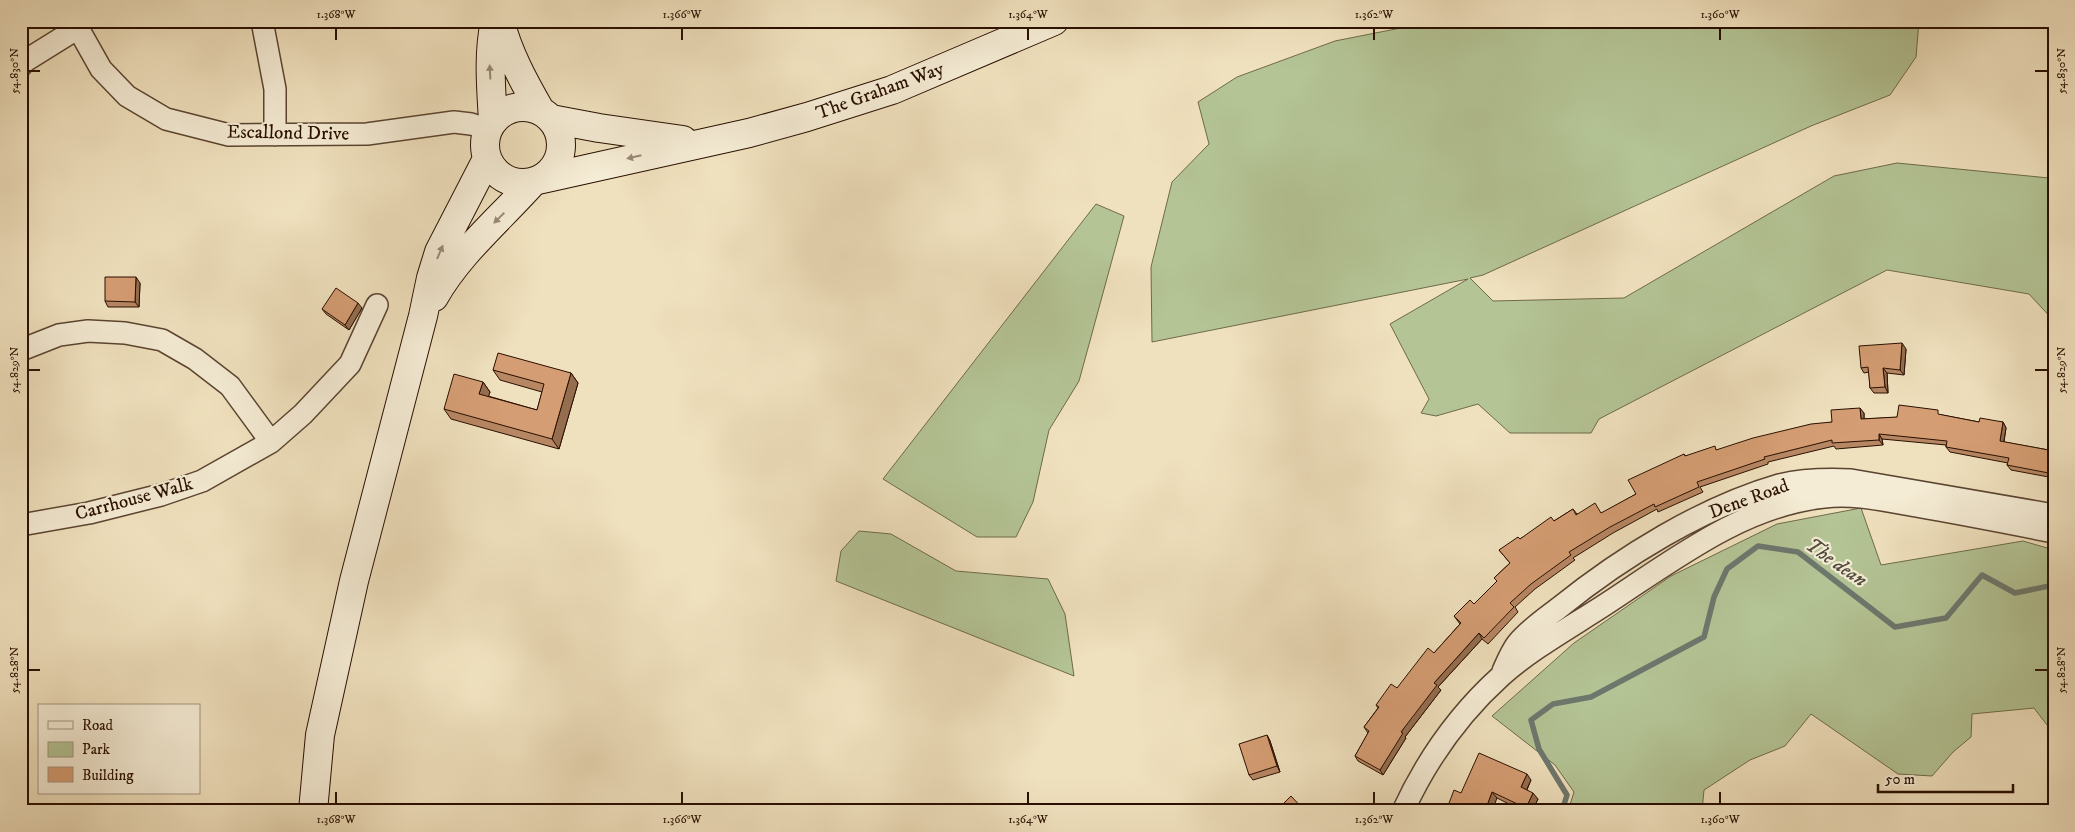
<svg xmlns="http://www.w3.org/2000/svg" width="2075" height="832" font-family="'IM FELL DW Pica',serif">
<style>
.green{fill:#b4c495;stroke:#6e6a4a}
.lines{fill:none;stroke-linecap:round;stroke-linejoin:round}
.stream{stroke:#6d776d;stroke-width:5.5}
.minor-casing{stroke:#5b4430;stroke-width:24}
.secondary-casing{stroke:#290f00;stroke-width:30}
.minor{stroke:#f5ecd5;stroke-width:21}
.secondary{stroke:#f5ecd5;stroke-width:28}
.wall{fill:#b78763;stroke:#290f00}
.shaded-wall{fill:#956e50;stroke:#290f00}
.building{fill:#d59d73;stroke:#290f00}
.oneway{fill:#998975}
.ticks{fill:none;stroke:#290f00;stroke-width:2}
.labels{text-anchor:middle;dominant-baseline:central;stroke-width:4.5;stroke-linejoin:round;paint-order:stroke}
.street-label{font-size:19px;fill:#290f00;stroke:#f5ecd5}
.water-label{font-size:20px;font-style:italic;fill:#514c40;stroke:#f5ecd5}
.neatline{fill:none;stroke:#290f00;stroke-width:2}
.ticks-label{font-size:12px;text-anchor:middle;fill:#290f00}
</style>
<rect width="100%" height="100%" fill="#f0e1be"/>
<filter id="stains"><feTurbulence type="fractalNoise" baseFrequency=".004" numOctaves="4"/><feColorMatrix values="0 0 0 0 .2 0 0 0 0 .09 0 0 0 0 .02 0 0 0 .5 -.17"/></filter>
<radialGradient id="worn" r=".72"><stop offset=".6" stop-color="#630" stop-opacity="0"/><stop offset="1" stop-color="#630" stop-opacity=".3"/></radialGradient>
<path class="green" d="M 1436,21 L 1919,21 L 1916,57 L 1890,95 L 1811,126 L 1483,275 L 1470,278 L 1493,301 L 1624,298 L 1834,176 L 1897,163 L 2049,178 L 2054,188 L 2054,321 L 2029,294 L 1887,270 L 1599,419 L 1591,433 L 1510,433 L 1478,404 L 1436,416 L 1421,413 L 1429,399 L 1390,324 L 1468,279 L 1152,342 L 1151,267 L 1172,182 L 1209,144 L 1198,102 L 1237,77 L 1335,41 Z
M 1096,204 L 1124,216 L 1079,381 L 1049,430 L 1033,502 L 1016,537 L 977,537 L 883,479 Z
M 1861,508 L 1881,565 L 2023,541 L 2054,550 L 2054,734 L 2034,708 L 1972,714 L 1971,737 L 1953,752 L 1932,776 L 1898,774 L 1811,714 L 1785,746 L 1750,760 L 1704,790 L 1702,811 L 1568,811 L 1574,792 L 1555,765 L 1492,716 L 1574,643 L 1671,576 L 1777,524 Z
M 859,531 L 891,534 L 956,571 L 1048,579 L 1065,614 L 1074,676 L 836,581 L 841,551 Z"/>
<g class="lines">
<path class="stream" d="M 1562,811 L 1567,795 L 1539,749 L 1531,720 L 1553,704 L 1591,697 L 1704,637 L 1714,597 L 1727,569 L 1758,546 L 1798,552 L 1895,627 L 1946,618 L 1982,575 L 2015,593 L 2054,585"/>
<g class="minor-casing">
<path id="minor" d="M 74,21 L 101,69 L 127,96 L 166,119 L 229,135 L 367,134 L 454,122 L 471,124 L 488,129
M 262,21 L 275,89 L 275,135
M 21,66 L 25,61 L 78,28
M 21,350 L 59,335 L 88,331 L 125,333 L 162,340 L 195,359 L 230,386 L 271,442
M 21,525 L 89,513 L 161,495 L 202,481 L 271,442 L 303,414 L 350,364 L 377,305
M 1503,671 C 1507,662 1511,652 1517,644 C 1529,629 1546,618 1560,607 C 1622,557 1703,507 1779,485 C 1803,479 1827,479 1851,480 L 2054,515
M 1403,811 C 1426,761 1460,713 1501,676 C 1530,650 1569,628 1603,606 C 1671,562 1741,506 1824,497 C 1854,493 1886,501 1916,506 C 1962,514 2008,523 2054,532"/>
</g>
<g class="secondary-casing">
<path id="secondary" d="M 500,21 C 508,53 524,82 540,110
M485 145a38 38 0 1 1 76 0a38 38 0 1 1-76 0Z
M 551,119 L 599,128 L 683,140
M 493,121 C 491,87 488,54 495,21
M 542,179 L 749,133 L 807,117 L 892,90 L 1054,21
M 434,297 C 459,253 499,220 532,183
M 313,811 L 320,735 L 354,581 L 423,316 L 431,278 L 439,252 L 487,159"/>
</g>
<use href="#minor" class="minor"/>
<use href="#secondary" class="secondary"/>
</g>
<path class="wall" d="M 140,283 L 139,307 L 108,307 L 105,301 Z
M 362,308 L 349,330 L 326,314 L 322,309 Z
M 1906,349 L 1904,375 L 1887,373 L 1888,393 L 1874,393 L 1870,388 L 1869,372 L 1864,373 L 1861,368 Z
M 493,370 L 571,373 L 578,383 L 559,449 L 451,419 L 444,409 L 483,382 L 490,392 L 488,396 L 537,410 L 542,392 L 500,380 Z
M 1864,413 L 1864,419 L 1942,415 L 1979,422 L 2003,422 L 2006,428 L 2004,442 L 2054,451 L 2054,478 L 2011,470 L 2007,465 L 2008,463 L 1950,452 L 1946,447 L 1946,445 L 1882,439 L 1883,445 L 1836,449 L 1834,446 L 1768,462 L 1768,464 L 1700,487 L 1703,492 L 1658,512 L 1657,509 L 1613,533 L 1573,558 L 1575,560 L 1535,589 L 1515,607 L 1518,612 L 1488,644 L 1482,639 L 1438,687 L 1441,690 L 1405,737 L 1406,738 L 1383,775 L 1358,761 L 1355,756 L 1368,733 L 1364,727 L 1378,708 L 1376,705 L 1397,688 L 1434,653 L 1460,624 L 1454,616 L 1474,604 L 1497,581 L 1494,578 L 1510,563 L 1499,550 L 1554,521 L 1573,509 L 1577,514 L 1602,513 L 1636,494 L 1684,454 L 1686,456 L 1718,450 L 1832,422 Z
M 1267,735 L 1270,741 L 1280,772 L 1253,780 L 1249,775 Z
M 1531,780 L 1527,790 L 1538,799 L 1532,811 L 1523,811 L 1497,798 L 1461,793 Z"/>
<path class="shaded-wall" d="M 136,277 L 140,283 L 139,307 L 135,302 Z
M 358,303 L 362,308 L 349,330 L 345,325 Z
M 1902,343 L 1906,349 L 1904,375 L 1900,370 Z
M 1883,368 L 1887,373 L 1888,393 L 1885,387 Z
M 571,373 L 578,383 L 559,449 L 552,439 Z
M 483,382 L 490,392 L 486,404 L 479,394 Z
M 1860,408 L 1864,413 L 1864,425 L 1861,419 Z
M 2003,422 L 2006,428 L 2003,446 L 2000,441 Z
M 1879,434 L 1882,439 L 1883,445 L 1879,440 Z
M 1479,633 L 1482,639 L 1438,687 L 1441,690 L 1405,737 L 1406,738 L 1383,775 L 1380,770 L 1401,732 L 1434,683 Z
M 1267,735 L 1270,741 L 1280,772 L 1277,766 Z
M 1527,774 L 1531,780 L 1525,793 L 1521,787 Z
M 1492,792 L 1497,798 L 1492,811 L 1485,811 Z
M 1533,793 L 1538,799 L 1532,811 L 1528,811 L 1526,808 Z"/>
<path class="building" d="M 105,277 L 136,277 L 135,302 L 105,301 Z
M 336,288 L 358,303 L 345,325 L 322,309 Z
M 1902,343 L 1900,370 L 1883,368 L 1885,387 L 1870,388 L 1868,367 L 1861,368 L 1859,346 Z
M 498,353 L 571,373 L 552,439 L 444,409 L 454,374 L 483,382 L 479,394 L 537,410 L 544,384 L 493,370 Z
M 1899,405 L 1938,410 L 1938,414 L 1979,422 L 1980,418 L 2003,422 L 2000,441 L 2054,451 L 2054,474 L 2007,465 L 2009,458 L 1946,447 L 1947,441 L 1879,434 L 1879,440 L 1832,443 L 1832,440 L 1764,457 L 1765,459 L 1697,482 L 1699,487 L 1655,507 L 1654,504 L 1610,527 L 1569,552 L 1571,555 L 1531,584 L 1510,603 L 1514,607 L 1484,638 L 1479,633 L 1434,683 L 1437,685 L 1401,732 L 1403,733 L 1380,770 L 1355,756 L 1369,731 L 1364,727 L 1379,707 L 1376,705 L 1391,684 L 1397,688 L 1428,648 L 1434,653 L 1461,623 L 1454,616 L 1470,600 L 1474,604 L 1497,581 L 1494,578 L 1510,563 L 1499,550 L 1518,537 L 1520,539 L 1551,517 L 1554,521 L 1573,509 L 1576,515 L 1595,503 L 1601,513 L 1636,494 L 1628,480 L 1684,454 L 1685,456 L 1715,446 L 1716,450 L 1753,438 L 1811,424 L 1832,422 L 1831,410 L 1860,408 L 1861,419 L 1897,417 Z
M 1267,735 L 1277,766 L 1249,775 L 1239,744 Z
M 1479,753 L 1527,774 L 1521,787 L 1533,793 L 1526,808 L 1492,792 L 1485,811 L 1446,811 L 1454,790 L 1461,793 Z
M 1291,796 L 1305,811 L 1278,811 L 1277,810 Z"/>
<defs><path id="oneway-solid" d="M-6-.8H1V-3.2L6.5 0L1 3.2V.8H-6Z" transform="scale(1.25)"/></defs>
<g class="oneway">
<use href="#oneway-solid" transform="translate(490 72) rotate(-93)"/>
<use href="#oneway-solid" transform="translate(634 157) rotate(167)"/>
<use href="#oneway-solid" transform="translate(499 218) rotate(135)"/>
<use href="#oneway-solid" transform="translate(440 252) rotate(-67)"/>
</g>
<path class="ticks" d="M 336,28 L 336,40M 682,28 L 682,40M 1028,28 L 1028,40M 1374,28 L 1374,40M 1720,28 L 1720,40M 28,71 L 40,71M 2035,71 L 2048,71M 28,370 L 40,370M 2035,370 L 2048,370M 28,670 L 40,670M 2035,670 L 2048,670M 336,792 L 336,804M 682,792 L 682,804M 1028,792 L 1028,804M 1374,792 L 1374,804M 1720,792 L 1720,804"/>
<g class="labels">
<g class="street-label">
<text transform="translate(880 91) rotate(-20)">The Graham Way</text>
<text transform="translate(288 133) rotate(1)">Escallond Drive</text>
<text transform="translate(134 499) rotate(-15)">Carrhouse Walk</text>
<text transform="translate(1749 499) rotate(-20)">Dene Road</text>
</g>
<g class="water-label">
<text transform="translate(1836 563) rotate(35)">The dean</text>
</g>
</g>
<rect width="2075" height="832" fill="none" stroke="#f0e1be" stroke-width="55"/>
<rect x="38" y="704" width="162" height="90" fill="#f5ecd5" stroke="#a39480"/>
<rect x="48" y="721" width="25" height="8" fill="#f5ecd5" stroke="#a39480"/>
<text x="82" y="730" font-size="15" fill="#290f00">Road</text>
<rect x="48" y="742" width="25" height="15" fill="#b4c495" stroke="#a39480"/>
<text x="82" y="754" font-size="15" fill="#290f00">Park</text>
<rect x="48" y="767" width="25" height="15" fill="#d59d73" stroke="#a39480"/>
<text x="82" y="780" font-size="15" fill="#290f00">Building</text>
<path d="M1878 784v8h135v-8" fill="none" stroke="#290f00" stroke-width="2.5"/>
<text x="1885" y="784" font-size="15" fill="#290f00" stroke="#f5ecd5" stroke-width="4" paint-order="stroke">50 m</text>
<rect x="28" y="28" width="2020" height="776" class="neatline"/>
<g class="ticks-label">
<text x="336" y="18">1.368°W</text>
<text x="682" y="18">1.366°W</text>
<text x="1028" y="18">1.364°W</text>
<text x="1374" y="18">1.362°W</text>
<text x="1720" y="18">1.360°W</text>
<text transform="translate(14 71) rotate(-90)" y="4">54.830°N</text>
<text transform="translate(2061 71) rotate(-90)" y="4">54.830°N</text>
<text transform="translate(14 370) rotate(-90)" y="4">54.829°N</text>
<text transform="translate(2061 370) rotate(-90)" y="4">54.829°N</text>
<text transform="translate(14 670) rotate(-90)" y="4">54.828°N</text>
<text transform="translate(2061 670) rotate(-90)" y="4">54.828°N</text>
<text x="336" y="823">1.368°W</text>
<text x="682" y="823">1.366°W</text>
<text x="1028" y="823">1.364°W</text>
<text x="1374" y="823">1.362°W</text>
<text x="1720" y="823">1.360°W</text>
</g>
<rect width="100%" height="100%" filter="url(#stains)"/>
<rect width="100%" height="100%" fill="url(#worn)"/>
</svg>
